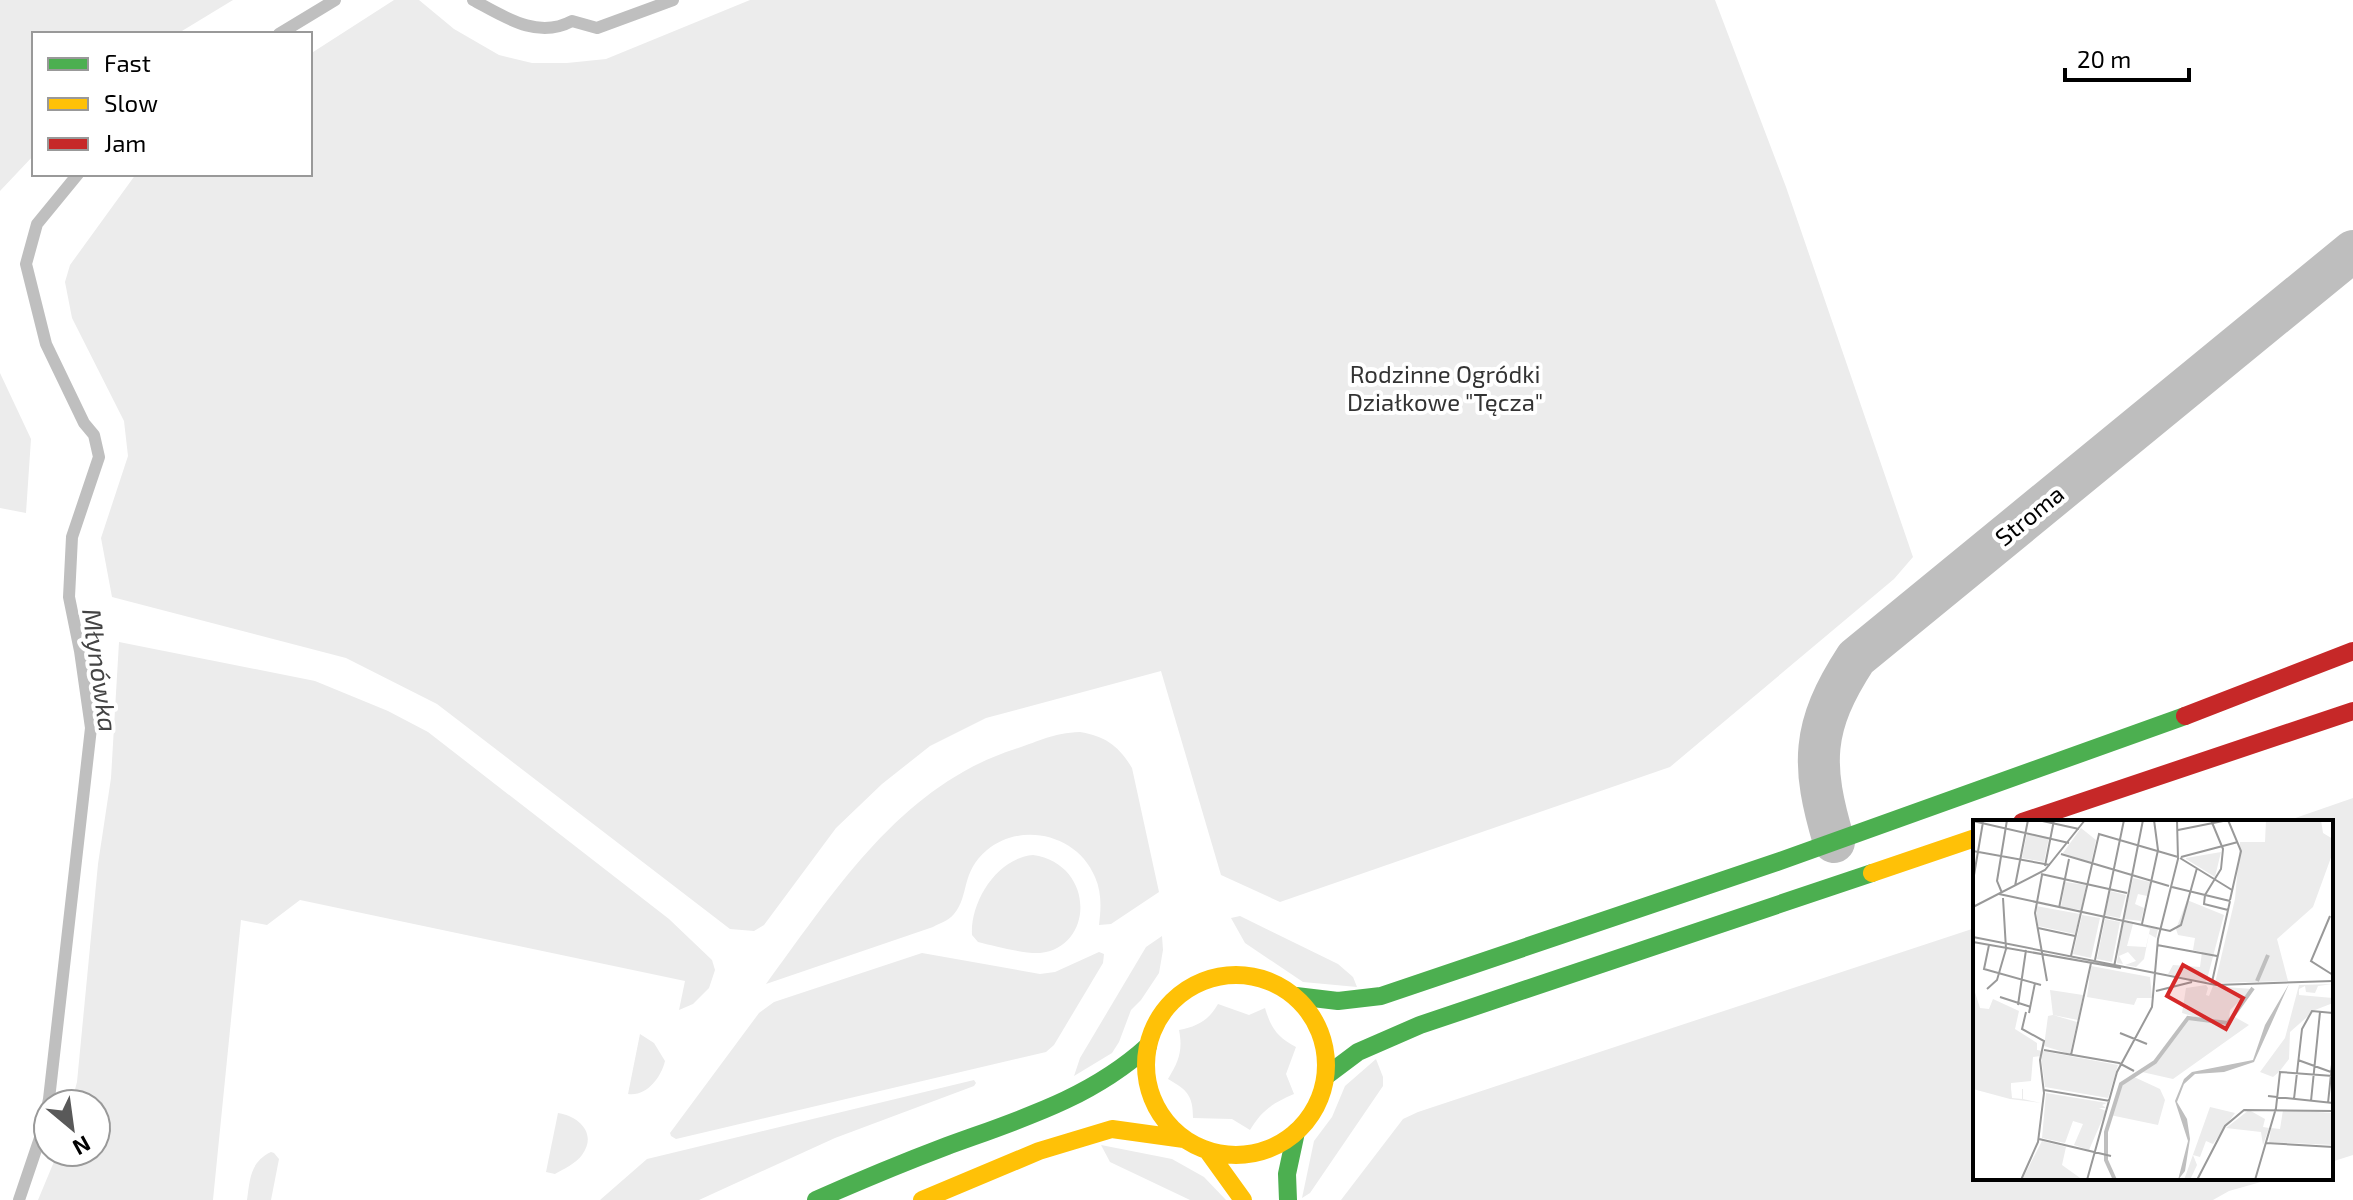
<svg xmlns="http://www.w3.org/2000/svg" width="2353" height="1200" font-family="'Exo 2',sans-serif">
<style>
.green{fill:#ececec}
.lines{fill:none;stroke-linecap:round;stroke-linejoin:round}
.stream{stroke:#bfbfbf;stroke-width:12}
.street{stroke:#bebebe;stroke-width:42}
.fast{stroke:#4caf50;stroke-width:18}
.slow{stroke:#ffc107;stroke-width:18}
.jam{stroke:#c62828;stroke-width:18}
.labels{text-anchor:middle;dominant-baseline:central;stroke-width:8;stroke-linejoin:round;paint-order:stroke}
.park-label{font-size:24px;fill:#333;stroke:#fff}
.street-label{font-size:24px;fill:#000;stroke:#fff}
.water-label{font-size:26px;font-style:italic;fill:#444;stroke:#fff}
.inset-river{fill:none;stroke:#bfbfbf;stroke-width:4}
.inset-road{fill:none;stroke:#999;stroke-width:2}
.view{fill:#d62828;fill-opacity:0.15;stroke:#d62828;stroke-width:4}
.inset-edge{fill:none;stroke:#000;stroke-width:4}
</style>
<rect width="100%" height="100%" fill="#fff"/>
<path class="green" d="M 0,0 L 233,0 L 177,34 L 34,34 L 34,155 L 0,191 Z
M 394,0 L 419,0 L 454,29 L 499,55 L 532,63 L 567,63 L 606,59 L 750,0 L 1715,0 L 1786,187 L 1913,557 L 1894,579 L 1670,767 L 1280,902 L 1221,875 L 1161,671 L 986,718 L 930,746 L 882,784 L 836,828 L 764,925 L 754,931 L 730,929 L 437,704 L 346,658 L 112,597 L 101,538 L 128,456 L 124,421 L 72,318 L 65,282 L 70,265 L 136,174 L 310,174 L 310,54 Z
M 0,373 L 31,439 L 26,513 L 0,508 Z
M 119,642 L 315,681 L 388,711 L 428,732 L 669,919 L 712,960 L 715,970 L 709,988 L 693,1004 L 679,1010 L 685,981 L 300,900 L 267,925 L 241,920 L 213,1200 L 38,1200 L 58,1152 L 96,1152 L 96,1104 L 71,1104 L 77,1082 L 98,864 L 111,778 Z
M 1080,732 C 1105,736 1119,746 1132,768 L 1159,892 L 1111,924 L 1099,925 C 1101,909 1102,893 1095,877 C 1078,835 1022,821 987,850 C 960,873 970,895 954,914 C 948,921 940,923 933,927 L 766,984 C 834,892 900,786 1015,749 C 1040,741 1052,733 1080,732 Z
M 2353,798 L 2353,1155 L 2331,1162 L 2331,822 L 2284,822 Z
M 1033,855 C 1095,864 1095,947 1040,953 C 1024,954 994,946 978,942 L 972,935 C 970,902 997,858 1033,855 Z
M 1240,916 L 1338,964 L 1353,977 L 1357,987 L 1303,982 L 1245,943 L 1231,918 Z
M 1975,928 L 1975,1178 L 2275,1178 L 2229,1191 L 2213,1200 L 1341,1200 L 1403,1119 L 1418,1112 Z
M 1162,936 L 1163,950 L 1159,973 L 1141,1000 L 1131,1010 L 1119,1042 L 1112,1053 L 1074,1076 L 1080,1058 L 1146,947 Z
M 1099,952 L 1104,954 L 1103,963 L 1054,1045 L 1046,1052 L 676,1139 L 671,1136 L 670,1133 L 759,1013 L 774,1002 L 922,953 L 1040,974 L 1055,972 Z
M 1218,1004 L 1249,1015 L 1265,1008 C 1271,1028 1277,1037 1296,1047 L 1286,1074 L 1294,1094 C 1273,1103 1262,1110 1250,1130 L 1232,1119 L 1193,1118 C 1193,1095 1187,1090 1168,1079 C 1179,1061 1183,1050 1179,1030 C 1198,1026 1208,1021 1218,1004 Z
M 640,1034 L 654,1043 L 665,1061 C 661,1078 646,1097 628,1094 Z
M 1376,1059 L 1383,1077 L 1383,1086 L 1310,1193 L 1302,1198 L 1314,1141 L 1332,1117 L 1345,1086 Z
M 974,1080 L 976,1083 L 974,1086 L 835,1138 L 699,1200 L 600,1200 L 647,1159 Z
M 558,1113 C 578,1116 598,1133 582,1155 C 576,1163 564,1169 555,1174 L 546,1172 Z
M 1101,1145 L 1172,1159 L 1204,1177 L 1226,1200 L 1190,1200 L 1110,1162 Z
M 271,1152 L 274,1153 L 279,1159 L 271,1200 L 247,1200 C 250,1179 250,1162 271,1152 Z"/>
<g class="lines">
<path class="stream" d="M 473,0 C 503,16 537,40 572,21 L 597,28 L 673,0
M 279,34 L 335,0
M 19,1200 L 41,1135 L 49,1099 L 91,728 L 80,651 L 69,597 L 72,537 L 99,457 L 94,435 L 84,423 L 46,344 L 26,264 L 37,224 L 78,174"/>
<path class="street" d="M 1834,842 C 1811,765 1811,727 1856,658 L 2353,251"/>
<path class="fast" d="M 1296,996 L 1338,1001 L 1381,996 L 1780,861 L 2185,716
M 1326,1076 L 1358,1052 L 1420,1025 L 1872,873
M 816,1200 C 859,1181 902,1163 947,1146 C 1018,1120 1090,1099 1148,1046
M 1288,1200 L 1287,1174 L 1296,1132"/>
<path class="slow" d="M 1872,873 L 1975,838
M1146 1065a90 90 0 1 1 180 0a90 90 0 1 1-180 0Z
M 1207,1150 L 1243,1200
M 922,1200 L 1039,1151 L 1112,1129 L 1184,1139"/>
<path class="jam" d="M 2185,716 L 2353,651
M 2022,822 L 2353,711"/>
</g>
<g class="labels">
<g class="park-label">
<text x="1445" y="373">Rodzinne Ogródki<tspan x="1445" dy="28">Działkowe "Tęcza"</tspan></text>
</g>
<g class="street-label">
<text transform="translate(2029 515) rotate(-39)">Stroma</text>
</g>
<g class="water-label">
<text transform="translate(101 670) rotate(82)">Młynówka</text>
</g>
</g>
<g transform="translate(1973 820)">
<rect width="360" height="360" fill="#fff"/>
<path d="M 293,0 L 348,0 L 350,13 L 360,19 L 360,32 L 340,87 L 304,119 L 315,161 L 242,163 L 262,79 L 267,22 L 292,22 ZM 108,8 L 123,20 L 118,43 L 90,33 ZM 54,13 L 76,17 L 71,42 L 49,38 ZM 248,32 L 242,57 L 213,39 L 213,38 ZM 160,58 L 177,62 L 174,76 L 165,74 L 162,84 L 171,88 L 168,101 L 151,99 ZM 92,62 L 113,65 L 108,90 L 88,87 ZM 137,71 L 153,75 L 147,98 L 132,95 ZM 214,80 L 251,95 L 233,163 L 195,154 L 200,145 L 227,147 L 229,132 L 220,130 L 222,118 L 205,115 L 203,109 ZM 63,86 L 107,94 L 102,114 L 65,106 ZM 109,95 L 127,98 L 118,138 L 100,134 ZM 132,99 L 147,102 L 139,142 L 124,139 ZM 149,102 L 160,104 L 154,126 L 173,127 L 177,109 L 166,105 L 185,109 L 183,118 L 176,114 L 171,139 L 163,147 L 152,145 L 163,141 L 155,132 L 146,136 L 150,144 L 144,143 ZM 118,146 L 177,157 L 179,178 L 164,178 L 161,185 L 114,177 ZM 360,164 L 345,166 L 342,173 L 333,172 L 332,166 L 326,169 L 326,175 L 360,178 L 360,183 L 342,190 L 317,212 L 316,239 L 306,252 L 300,257 L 287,252 L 312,218 L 326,165 ZM 233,165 L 235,168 L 233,175 L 236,176 L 240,166 L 279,169 L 257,190 L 256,201 L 243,203 L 209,193 L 213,168 ZM 0,166 L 7,188 L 16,189 L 20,179 L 46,191 L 42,209 L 64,223 L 64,230 L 145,245 L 135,278 L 72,267 L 68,236 L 60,237 L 58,261 L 38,263 L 38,268 L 39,278 L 49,279 L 49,269 L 50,269 L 50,279 L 68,283 L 37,279 L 0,269 ZM 77,170 L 110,175 L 105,200 L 80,195 L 104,202 L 97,234 L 71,226 L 75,196 L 80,195 ZM 260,196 L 276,205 L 200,259 L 169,252 L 185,241 L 217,199 L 251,205 ZM 159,256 L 187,269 L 192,280 L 185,305 L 137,295 L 147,267 ZM 73,273 L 134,283 L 129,285 L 133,288 L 126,288 L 133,291 L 116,330 L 101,325 L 110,304 L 100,301 L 92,323 L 69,318 ZM 237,287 L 262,293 L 240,324 L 233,321 L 227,337 L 220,335 L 224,345 L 217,360 L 211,360 ZM 276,290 L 292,299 L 290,307 L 296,308 L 290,325 L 288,312 L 253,308 ZM 310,290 L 360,293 L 360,325 L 296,322 L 298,308 L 307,309 ZM 69,321 L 93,327 L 89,345 L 110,360 L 49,360 Z" fill="#ececec"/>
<path d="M 316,164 L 281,242 L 251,252 L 222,254 L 211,264 L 204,282 L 214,299 L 217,319 L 212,351 L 205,360 L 215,321 L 202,281 L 211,259 L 219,252 L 280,240 L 292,205 Z" fill="#bfbfbf"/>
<path class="inset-river" d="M 284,161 L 295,135M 142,360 L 133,340 L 133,312 L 148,264 L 182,242 L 215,198 L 255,203 L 280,168"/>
<path class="inset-road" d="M 65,0 L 106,9M 255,0 L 268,31 L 257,80M 0,1 L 96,23M 205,10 L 255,0M 0,31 L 77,45M 88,34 L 196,66M 208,37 L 265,22M 207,38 L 259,70M 72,46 L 81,0M 68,54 L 154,73M 69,55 L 62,93 L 74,161M 0,61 L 10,2M 42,66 L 55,0M 199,67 L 257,81M 29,73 L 24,61 L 34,0M 26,74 L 197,111 L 208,105 L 224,48M 232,75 L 248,49 L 250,29 L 238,0M 232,75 L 231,84 L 255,90M 0,87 L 72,50 L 112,0M 86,88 L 96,39M 357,96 L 338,141 L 360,155M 169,104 L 185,30 L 181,0M 65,108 L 102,116M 0,117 L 243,165 L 360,161M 0,122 L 148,148M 16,125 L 11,149 L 68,165M 184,125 L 244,136M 98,136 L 126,14 L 205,37M 122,140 L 151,0M 141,147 L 170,0M 239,162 L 257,81M 14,169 L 24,160 L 33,129 L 30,78M 183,171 L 219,162M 27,177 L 58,187M 45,185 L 53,130M 56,193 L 62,163M 147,213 L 174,224M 71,230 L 146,243 L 161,251M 98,235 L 118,143M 325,240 L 358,252M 71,270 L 137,281M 295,276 L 360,283M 321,279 L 329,209 L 339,191 L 360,193M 338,281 L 347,192M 355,283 L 360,235M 66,319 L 138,336M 293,323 L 360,327M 48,360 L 65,322 L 71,273 L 67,240 L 71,221 L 49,209 L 53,192M 114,360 L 144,252 L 179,187 L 185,119 L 205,39 L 204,0M 224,360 L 252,306 L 271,290 L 360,291M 282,360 L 303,288 L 307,252 L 360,256"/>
<path class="view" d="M 210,145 L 270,178 L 253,209 L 194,176 Z"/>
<rect width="360" height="360" class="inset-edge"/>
</g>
<rect x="32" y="32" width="280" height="144" fill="#ffffff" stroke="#999999" stroke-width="2"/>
<rect x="48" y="58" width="40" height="12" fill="#4caf50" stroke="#999999" stroke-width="2"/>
<text x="104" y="72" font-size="24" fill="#000000">Fast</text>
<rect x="48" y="98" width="40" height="12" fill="#ffc107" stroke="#999999" stroke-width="2"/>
<text x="104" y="112" font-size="24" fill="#000000">Slow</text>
<rect x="48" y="138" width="40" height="12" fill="#c62828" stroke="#999999" stroke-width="2"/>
<text x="104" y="152" font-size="24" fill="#000000">Jam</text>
<g transform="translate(72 1128) rotate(151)"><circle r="38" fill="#ffffff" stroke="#999999" stroke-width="2"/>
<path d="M0-6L14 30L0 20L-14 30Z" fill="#595959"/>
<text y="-12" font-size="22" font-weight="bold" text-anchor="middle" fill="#000000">N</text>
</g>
<path d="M2065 68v12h124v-12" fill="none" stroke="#000000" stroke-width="4"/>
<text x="2077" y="68" font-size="24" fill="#000000" stroke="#ffffff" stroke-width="6" paint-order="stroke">20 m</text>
</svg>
